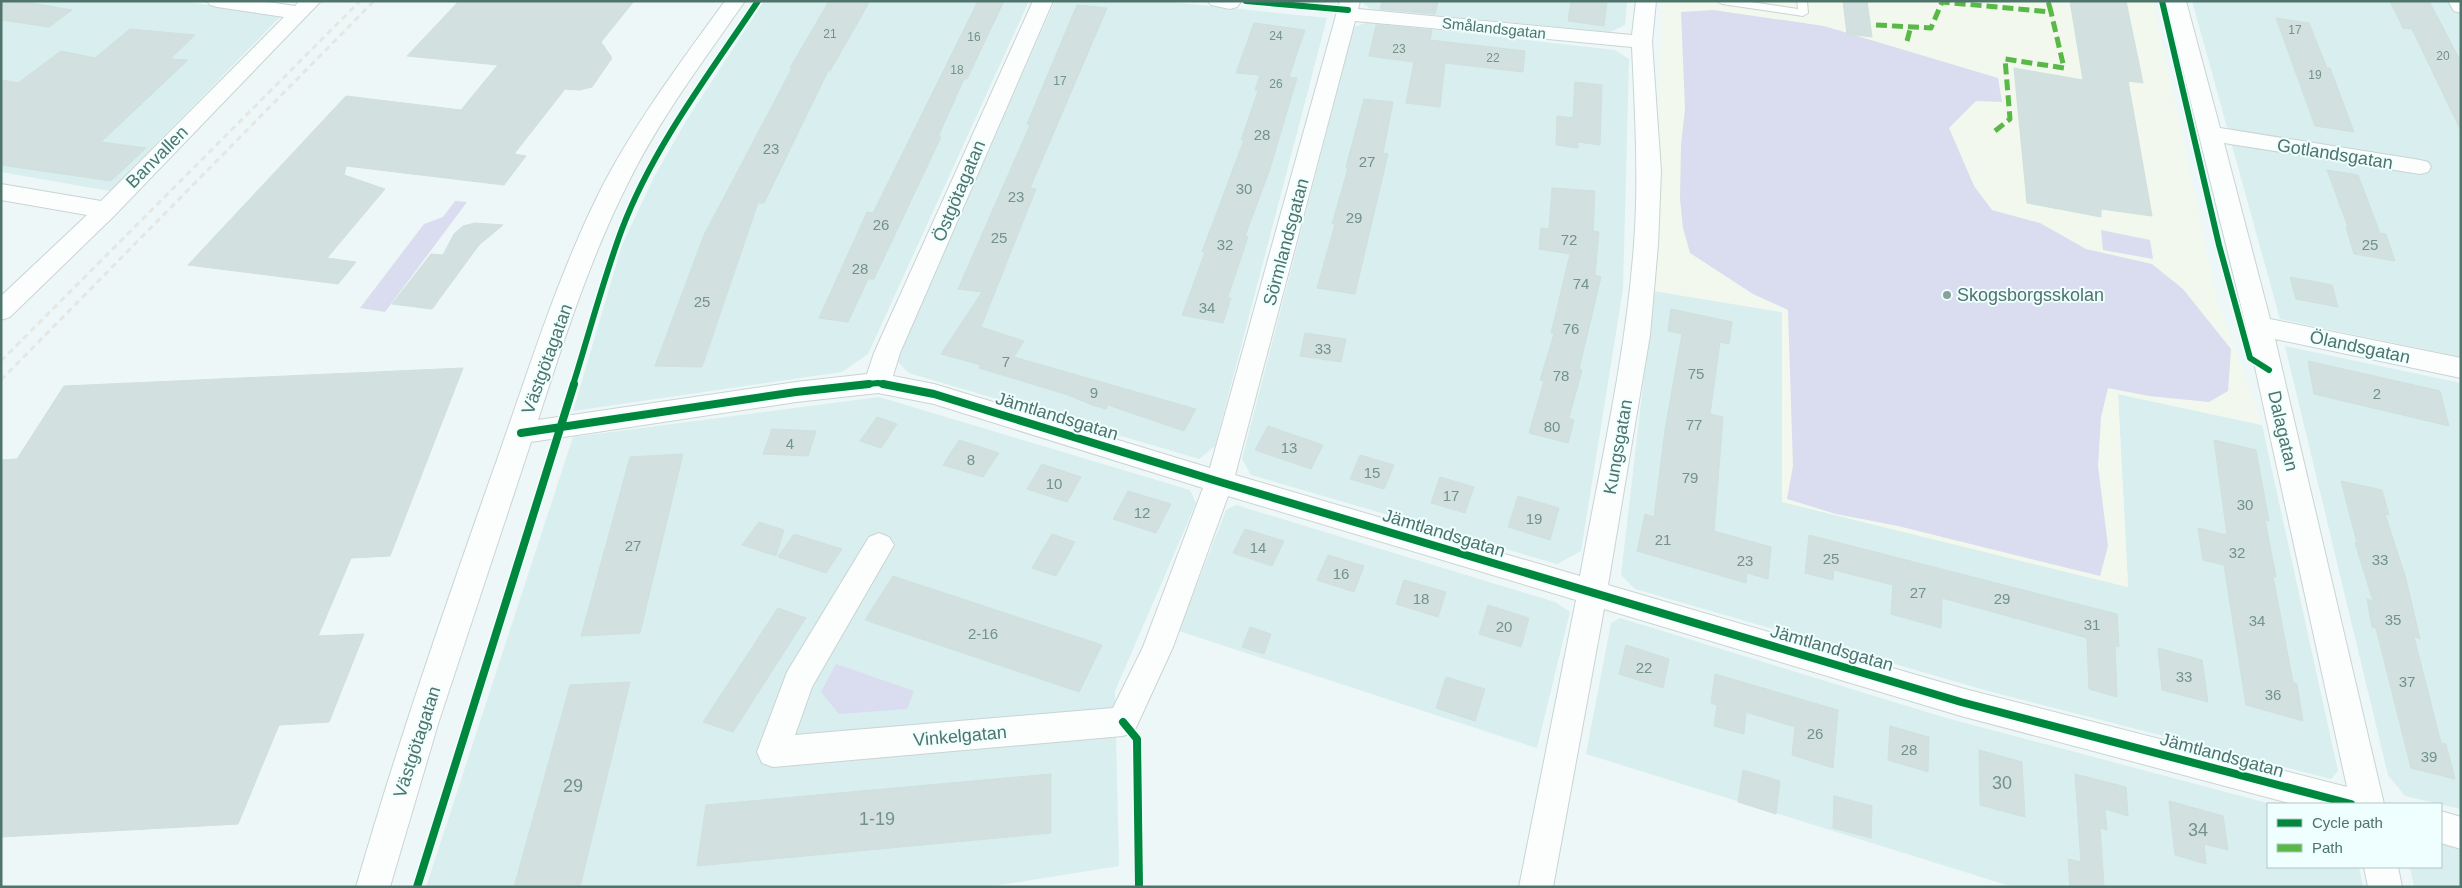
<svg xmlns="http://www.w3.org/2000/svg" width="2462" height="888" font-family="Helvetica,sans-serif">
<style>
.residential{fill:#d9eeee}
.education{fill:#f2f8ed}
.green{fill:#d9ddef}
.building{fill:#d2e1df;stroke:#cfe0dd}
.lines{fill:none;stroke-linecap:round;stroke-linejoin:round}
.service-casing{stroke:#c9d4d3;stroke-width:2}
.minor-casing{stroke:#c9d4d3;stroke-width:2}
.service{fill:#fcfefe;fill-rule:evenodd}
.minor{fill:#fcfefe;fill-rule:evenodd}
.rail{stroke:#e5e7e3;stroke-width:3;stroke-dasharray:6 4.5;stroke-linecap:butt}
.quiet{stroke:#58b947;stroke-width:5;stroke-dasharray:11 5;stroke-linecap:butt}
.cycleway-far1-casing{stroke:#effefe;stroke-width:9}
.cycleway-casing{stroke:#effefe;stroke-width:11}
.cycleway-far1{stroke:#00873e;stroke-width:6}
.cycleway{stroke:#00873e;stroke-width:8}
.poi-dot{fill:#86a29c;stroke:#effefe;stroke-width:2}
.labels{text-anchor:middle;dominant-baseline:central;stroke-width:4;stroke-linejoin:round;paint-order:stroke}
.far-number-label{font-size:12px;fill:#72928a}
.far-street-label{font-size:15px;fill:#4e746b;stroke:#effefe}
.number-label{font-size:15px;fill:#72928a}
.street-label{font-size:18px;fill:#4e746b;stroke:#effefe}
.poi-label{font-size:18px;fill:#4e746b;stroke:#effefe;text-anchor:start}
.near-number-label{font-size:18px;fill:#72928a}
</style>
<rect width="100%" height="100%" fill="#edf7f7"/>
<path class="residential" d="M 1,1 L 182,1 L 281,16 L 110,191 L 1,172 Z
M 764,1 L 1029,1 L 868,354 L 842,372 L 573,411 L 622,245 L 654,177 L 686,121 Z
M 1055,1 L 1161,1 L 1327,18 L 1215,446 L 1199,459 L 909,373 L 896,360 Z
M 1360,1 L 1627,1 L 1625,25 L 1610,32 L 1371,9 Z
M 2192,1 L 2461,1 L 2461,357 L 2280,319 Z
M 1368,22 L 1615,50 L 1629,59 L 1623,289 L 1581,551 L 1557,564 L 1251,475 L 1242,459 L 1354,27 Z
M 1654,291 L 1782,312 L 1782,502 L 2128,587 L 2118,394 L 2262,425 L 2338,771 L 2331,779 L 1988,691 L 1635,589 L 1621,575 Z
M 2285,346 L 2461,383 L 2461,809 L 2405,796 L 2388,775 Z
M 879,397 L 1190,490 L 1196,503 L 1115,691 L 1119,866 L 987,887 L 426,887 L 573,437 Z
M 1236,505 L 1555,602 L 1570,612 L 1537,748 L 1179,631 L 1226,510 Z
M 1620,618 L 1943,717 L 2271,804 L 2268,804 L 2268,867 L 2359,867 L 2363,887 L 2013,887 L 1586,754 L 1611,623 Z
M 2441,841 L 2461,847 L 2461,887 L 2414,887 L 2410,867 L 2441,867 Z"/>
<path class="education" d="M 1662,1 L 2153,1 L 2217,299 L 2262,425 L 2118,394 L 2128,587 L 1782,502 L 1782,312 L 1654,291 Z"/>
<path class="green" d="M 1713,10 L 1824,26 L 1998,78 L 2002,102 L 1976,101 L 1949,128 L 1974,186 L 1992,210 L 2040,223 L 2086,249 L 2152,264 L 2183,289 L 2231,349 L 2228,391 L 2209,402 L 2149,396 L 2108,388 L 2101,417 L 2098,466 L 2108,546 L 2100,576 L 1898,526 L 1836,514 L 1787,499 L 1793,466 L 1788,310 L 1753,294 L 1690,253 L 1683,228 L 1680,199 L 1681,145 L 1685,109 L 1681,12 Z
M 455,201 L 467,202 L 385,312 L 360,308 L 424,224 L 443,217 Z
M 2101,230 L 2150,240 L 2153,259 L 2103,250 Z
M 836,664 L 914,691 L 907,709 L 839,714 L 821,692 Z"/>
<path class="building" d="M 1,1 L 20,1 L 72,10 L 49,27 L 1,20 Z
M 459,1 L 634,1 L 601,42 L 612,58 L 592,87 L 580,90 L 565,89 L 514,154 L 526,156 L 504,185 L 346,166 L 344,175 L 385,189 L 327,258 L 356,262 L 338,284 L 188,265 L 346,96 L 461,110 L 498,65 L 407,56 Z
M 829,1 L 870,1 L 830,71 L 828,71 L 764,203 L 758,203 L 702,367 L 655,366 L 704,235 L 792,68 L 790,68 Z
M 978,1 L 1004,1 L 967,79 L 964,79 L 938,137 L 941,137 L 874,279 L 868,279 L 848,322 L 819,318 L 867,212 L 873,213 Z
M 1382,1 L 1438,1 L 1435,14 L 1380,9 Z
M 1571,1 L 1607,1 L 1604,26 L 1568,21 Z
M 1843,1 L 1867,1 L 1872,37 L 1847,34 Z
M 2070,1 L 2126,1 L 2143,83 L 2128,81 L 2152,216 L 2101,209 L 2101,217 L 2027,203 L 2014,68 L 2083,80 Z
M 2390,1 L 2429,1 L 2461,62 L 2461,131 L 2412,29 L 2403,28 Z
M 1077,5 L 1107,8 L 1030,188 L 1036,189 L 981,327 L 1024,341 L 1014,357 L 1196,409 L 1184,431 L 1108,405 L 1106,409 L 1092,405 L 1068,395 L 979,368 L 981,365 L 941,354 L 982,292 L 958,289 L 1030,125 L 1027,124 Z
M 2276,18 L 2309,23 L 2327,68 L 2330,68 L 2354,132 L 2315,126 Z
M 1254,23 L 1305,30 L 1289,77 L 1297,78 L 1270,169 L 1245,236 L 1248,237 L 1228,297 L 1231,298 L 1223,323 L 1182,315 L 1205,252 L 1202,252 L 1244,140 L 1241,140 L 1258,91 L 1255,90 L 1260,75 L 1236,73 Z
M 1376,25 L 1432,30 L 1430,40 L 1525,51 L 1523,72 L 1445,63 L 1440,107 L 1406,103 L 1414,62 L 1369,56 Z
M 130,29 L 195,35 L 170,59 L 188,60 L 101,142 L 146,148 L 111,181 L 1,165 L 1,80 L 18,83 L 61,51 L 95,58 Z
M 1575,82 L 1602,85 L 1600,145 L 1578,142 L 1578,148 L 1556,145 L 1557,116 L 1573,118 Z
M 1364,99 L 1393,102 L 1383,153 L 1388,154 L 1355,294 L 1317,288 L 1335,224 L 1332,224 L 1348,168 L 1346,167 Z
M 2327,170 L 2358,175 L 2380,233 L 2386,234 L 2395,261 L 2354,254 L 2346,227 L 2348,227 Z
M 1552,188 L 1595,191 L 1593,231 L 1599,232 L 1595,275 L 1601,277 L 1579,369 L 1582,370 L 1569,418 L 1574,420 L 1568,443 L 1529,433 L 1544,381 L 1540,380 L 1554,334 L 1551,333 L 1570,254 L 1539,249 L 1541,228 L 1549,229 Z
M 475,223 L 503,225 L 479,245 L 432,309 L 392,304 L 431,254 L 443,255 L 454,234 L 463,226 Z
M 2290,277 L 2332,285 L 2338,307 L 2296,299 Z
M 1671,309 L 1732,322 L 1729,344 L 1720,342 L 1710,414 L 1723,417 L 1714,531 L 1771,547 L 1768,579 L 1747,573 L 1746,583 L 1637,551 L 1645,514 L 1654,517 L 1665,430 L 1682,334 L 1668,331 Z
M 1305,333 L 1346,339 L 1341,362 L 1300,356 Z
M 2308,361 L 2440,391 L 2449,426 L 2314,394 Z
M 463,368 L 390,556 L 351,558 L 318,636 L 364,634 L 329,722 L 279,725 L 238,824 L 1,837 L 1,460 L 17,459 L 64,386 Z
M 877,417 L 897,424 L 881,448 L 860,441 Z
M 1268,426 L 1323,445 L 1311,469 L 1255,450 Z
M 772,429 L 816,431 L 808,456 L 763,454 Z
M 959,440 L 999,453 L 983,477 L 943,465 Z
M 2214,440 L 2256,450 L 2269,521 L 2265,520 L 2276,577 L 2273,576 L 2293,682 L 2297,684 L 2303,721 L 2246,705 L 2224,565 L 2203,560 L 2198,528 L 2227,535 Z
M 683,454 L 640,633 L 581,636 L 630,457 Z
M 1360,455 L 1394,465 L 1384,489 L 1350,479 Z
M 1042,464 L 1081,477 L 1067,502 L 1027,489 Z
M 1440,477 L 1474,487 L 1465,513 L 1431,503 Z
M 2341,481 L 2382,490 L 2389,515 L 2385,514 L 2406,579 L 2420,639 L 2414,637 L 2441,743 L 2446,744 L 2455,779 L 2411,768 L 2376,628 L 2372,627 L 2367,599 L 2373,601 L 2355,543 L 2357,543 Z
M 1128,491 L 1171,504 L 1156,533 L 1113,519 Z
M 1518,496 L 1559,508 L 1550,540 L 1508,527 Z
M 759,522 L 784,530 L 776,556 L 742,545 Z
M 1245,529 L 1284,541 L 1272,566 L 1233,553 Z
M 794,534 L 842,549 L 826,573 L 778,557 Z
M 1052,534 L 1075,542 L 1056,576 L 1032,568 Z
M 1809,535 L 2117,614 L 2119,647 L 2115,646 L 2117,697 L 2089,689 L 2087,638 L 1942,598 L 1941,628 L 1891,614 L 1893,585 L 1834,570 L 1833,580 L 1805,573 Z
M 1328,555 L 1364,566 L 1354,592 L 1317,580 Z
M 893,576 L 1102,645 L 1079,692 L 865,620 Z
M 1404,580 L 1446,592 L 1438,617 L 1396,604 Z
M 1488,605 L 1529,618 L 1521,647 L 1479,634 Z
M 778,608 L 806,618 L 733,732 L 703,722 Z
M 1250,627 L 1271,634 L 1264,654 L 1242,647 Z
M 1626,645 L 1669,659 L 1663,688 L 1619,674 Z
M 2158,648 L 2202,660 L 2208,702 L 2162,690 Z
M 1715,674 L 1838,710 L 1833,768 L 1792,755 L 1795,727 L 1746,712 L 1744,734 L 1714,726 L 1717,705 L 1711,703 Z
M 1446,677 L 1485,689 L 1475,721 L 1436,708 Z
M 630,682 L 580,887 L 514,887 L 570,685 Z
M 1890,726 L 1929,737 L 1928,772 L 1888,760 Z
M 1979,750 L 2022,762 L 2025,817 L 1980,805 Z
M 1743,770 L 1780,781 L 1776,814 L 1738,802 Z
M 1051,774 L 1051,833 L 697,866 L 706,805 Z
M 2075,774 L 2126,787 L 2128,816 L 2105,809 L 2107,830 L 2100,828 L 2104,887 L 2070,887 L 2068,859 L 2081,862 Z
M 1834,796 L 1872,806 L 1871,838 L 1833,828 Z
M 2169,801 L 2223,816 L 2228,850 L 2204,844 L 2206,864 L 2175,855 Z"/>
<g class="lines">
<g class="service-casing">
<path id="service" d="M 1717,1 L 1744,1 L 1798,9 L 1797,1 L 1807,1 L 1808,13 L 1803,16 L 1722,4 Z"/>
</g>
<g class="minor-casing">
<path id="minor" d="M 207,1 L 261,1 L 295,6 L 299,1 L 321,1 L 114,216 L 10,317 L 1,320 L 1,296 L 87,215 L 1,200 L 1,184 L 101,201 L 284,17 L 217,7 L 210,5 Z
M 725,1 L 745,1 C 704,60 660,118 628,183 C 590,258 564,340 538,420 L 796,382 L 867,374 L 874,353 L 1033,1 L 1053,1 L 900,353 L 893,376 L 934,384 L 1210,468 L 1340,1 L 1360,1 L 1358,9 L 1632,35 L 1636,1 L 1656,1 L 1652,42 L 1661,171 L 1658,245 L 1650,335 L 1608,585 L 1961,688 L 2347,787 L 2246,326 L 2166,1 L 2186,1 L 2220,128 L 2420,160 L 2428,162 L 2431,167 L 2428,172 L 2420,174 L 2224,143 L 2270,319 L 2461,358 L 2461,378 L 2275,339 L 2384,804 L 2293,804 L 1961,716 L 1604,609 L 1553,887 L 1519,887 L 1576,600 L 1228,496 L 1173,647 L 1134,732 L 1123,736 L 773,767 L 762,763 L 757,752 L 787,672 L 869,537 L 879,533 L 889,537 L 894,545 L 812,687 L 795,735 L 1113,708 L 1143,647 L 1203,488 L 934,404 L 878,393 L 796,402 L 531,442 L 438,724 L 390,887 L 356,887 C 398,741 448,598 499,454 C 531,363 560,269 604,183 C 638,119 682,60 725,1 ZM 1355,21 L 1632,47 C 1635,113 1639,178 1634,244 C 1626,356 1600,466 1580,576 L 1235,475 Z
M 1208,1 L 1239,1 L 1240,3 L 1237,7 L 1230,9 L 1211,5 Z
M 2448,1 L 2461,1 L 2461,13 L 2454,11 Z
M 2441,811 L 2461,817 L 2461,849 L 2441,843 Z
M 2364,867 L 2398,867 L 2402,887 L 2368,887 Z"/>
</g>
<use href="#service" class="service"/>
<use href="#minor" class="minor"/>
<path class="rail" d="M 1,361 L 360,1
M 1,380 L 374,1"/>
<path class="quiet" d="M 1876,25 L 1931,28 L 1942,2 L 2051,12 L 2048,1
M 1907,41 L 1911,26
M 1995,131 L 2010,119 L 2005,59 L 2064,68 L 2051,12"/>
<g class="cycleway-far1-casing">
<path id="cycleway-far1" d="M 1246,1 L 1348,10
M 2162,1 L 2219,245 L 2250,358 L 2269,370
M 573,385 C 589,334 603,280 622,229 C 653,147 710,73 758,1
M 858,385 L 878,383 L 889,385"/>
</g>
<g class="cycleway-casing">
<path id="cycleway" d="M 883,384 L 934,394 L 1220,482 L 1961,702 L 2351,804
M 521,433 L 796,392 L 869,384
M 1123,722 L 1137,739 L 1139,887
M 417,887 L 574,384"/>
</g>
<use href="#cycleway-far1" class="cycleway-far1"/>
<use href="#cycleway" class="cycleway"/>
</g>
<circle class="poi-dot" cx="1947" cy="295" r="5"/>
<g class="labels">
<g class="far-number-label">
<text x="2295" y="30">17</text>
<text x="830" y="34">21</text>
<text x="1276" y="36">24</text>
<text x="974" y="37">16</text>
<text x="1399" y="49">23</text>
<text x="2443" y="56">20</text>
<text x="1493" y="58">22</text>
<text x="957" y="70">18</text>
<text x="2315" y="75">19</text>
<text x="1060" y="81">17</text>
<text x="1276" y="84">26</text>
</g>
<g class="far-street-label">
<text transform="translate(1494 28) rotate(6)">Smålandsgatan</text>
</g>
<g class="number-label">
<text x="1262" y="134">28</text>
<text x="771" y="148">23</text>
<text x="1367" y="161">27</text>
<text x="1244" y="188">30</text>
<text x="1016" y="196">23</text>
<text x="1354" y="217">29</text>
<text x="881" y="224">26</text>
<text x="999" y="237">25</text>
<text x="1569" y="239">72</text>
<text x="1225" y="244">32</text>
<text x="2370" y="244">25</text>
<text x="860" y="268">28</text>
<text x="1581" y="283">74</text>
<text x="702" y="301">25</text>
<text x="1207" y="307">34</text>
<text x="1571" y="328">76</text>
<text x="1323" y="348">33</text>
<text x="1006" y="361">7</text>
<text x="1696" y="373">75</text>
<text x="1561" y="375">78</text>
<text x="1094" y="392">9</text>
<text x="2377" y="393">2</text>
<text x="1694" y="424">77</text>
<text x="1552" y="426">80</text>
<text x="790" y="443">4</text>
<text x="1289" y="447">13</text>
<text x="971" y="459">8</text>
<text x="1372" y="472">15</text>
<text x="1690" y="477">79</text>
<text x="1054" y="483">10</text>
<text x="1451" y="495">17</text>
<text x="2245" y="504">30</text>
<text x="1142" y="512">12</text>
<text x="1534" y="518">19</text>
<text x="1663" y="539">21</text>
<text x="633" y="545">27</text>
<text x="1258" y="547">14</text>
<text x="2237" y="552">32</text>
<text x="1831" y="558">25</text>
<text x="2380" y="559">33</text>
<text x="1745" y="560">23</text>
<text x="1341" y="573">16</text>
<text x="1918" y="592">27</text>
<text x="1421" y="598">18</text>
<text x="2002" y="598">29</text>
<text x="2393" y="619">35</text>
<text x="2257" y="620">34</text>
<text x="2092" y="624">31</text>
<text x="1504" y="626">20</text>
<text x="983" y="633">2-16</text>
<text x="1644" y="667">22</text>
<text x="2184" y="676">33</text>
<text x="2407" y="681">37</text>
<text x="2273" y="694">36</text>
<text x="1815" y="733">26</text>
<text x="1909" y="749">28</text>
<text x="2429" y="756">39</text>
</g>
<g class="street-label">
<text transform="translate(2335 154) rotate(9)">Gotlandsgatan</text>
<text transform="translate(157 157) rotate(-45)">Banvallen</text>
<text transform="translate(959 191) rotate(-67)">Östgötagatan</text>
<text transform="translate(1286 242) rotate(-75)">Sörmlandsgatan</text>
<text transform="translate(2360 347) rotate(12)">Ölandsgatan</text>
<text transform="translate(547 359) rotate(-70)">Västgötagatan</text>
<text transform="translate(1057 416) rotate(17)">Jämtlandsgatan</text>
<text transform="translate(2283 431) rotate(77)">Dalagatan</text>
<text transform="translate(1618 447) rotate(-80)">Kungsgatan</text>
<text transform="translate(1444 533) rotate(17)">Jämtlandsgatan</text>
<text transform="translate(1832 648) rotate(16)">Jämtlandsgatan</text>
<text transform="translate(960 736) rotate(-5)">Vinkelgatan</text>
<text transform="translate(417 742) rotate(-72)">Västgötagatan</text>
<text transform="translate(2222 755) rotate(15)">Jämtlandsgatan</text>
</g>
<g class="poi-label">
<text x="1957" y="295">Skogsborgsskolan</text>
</g>
<g class="near-number-label">
<text x="2002" y="783">30</text>
<text x="573" y="786">29</text>
<text x="877" y="819">1-19</text>
<text x="2198" y="830">34</text>
</g>
</g>
<rect width="2462" height="888" fill="none" stroke="#4e746b" stroke-width="5"/>
<rect x="2267" y="803" width="175" height="65" fill="#effefe" stroke="#afc7c3"/>
<rect x="2277" y="819" width="25" height="8" fill="#00873e" stroke="#afc7c3"/>
<text x="2312" y="828" font-size="15" fill="#4e746b">Cycle path</text>
<rect x="2277" y="844" width="25" height="8" fill="#58b947" stroke="#afc7c3"/>
<text x="2312" y="853" font-size="15" fill="#4e746b">Path</text>
</svg>
